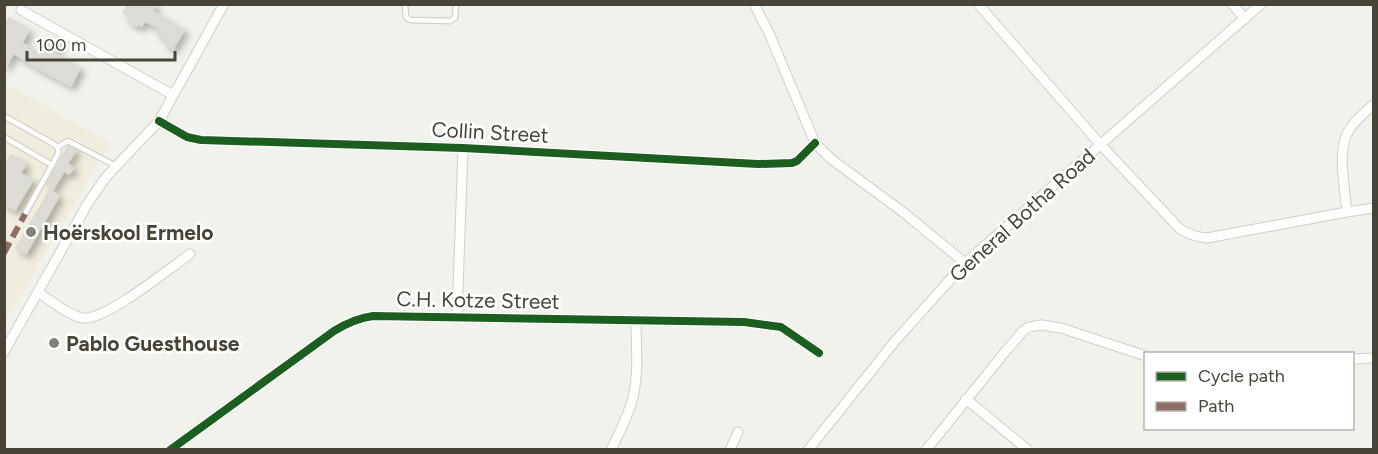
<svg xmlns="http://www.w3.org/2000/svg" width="1378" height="454" font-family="Figtree,sans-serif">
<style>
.education{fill:#f0eddf}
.building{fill:#dcdbd5;stroke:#dbd9d2;stroke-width:1.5;filter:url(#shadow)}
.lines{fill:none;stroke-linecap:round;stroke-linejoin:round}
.lane-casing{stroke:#d0cfca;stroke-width:7}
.street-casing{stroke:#d0cfca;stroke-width:11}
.lane{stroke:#fdfdfc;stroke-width:4.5}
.street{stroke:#fdfdfc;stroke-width:9}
.quiet{stroke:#8d6e63;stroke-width:6;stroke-dasharray:12 6;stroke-linecap:butt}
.cycleway-casing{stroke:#fff;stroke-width:11}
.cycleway{stroke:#1b5e20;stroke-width:8}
.poi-dot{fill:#848177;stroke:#fff;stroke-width:2}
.labels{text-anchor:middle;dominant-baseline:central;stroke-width:5;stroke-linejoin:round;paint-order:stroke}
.street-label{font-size:21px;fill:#494438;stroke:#fff}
.poi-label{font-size:21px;font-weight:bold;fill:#494438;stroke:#fff;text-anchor:start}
</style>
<defs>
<filter id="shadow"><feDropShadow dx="4.5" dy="4.5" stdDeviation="3" flood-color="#0004"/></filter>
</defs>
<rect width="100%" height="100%" fill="#f2f2ed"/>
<path class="education" d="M 5,83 L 110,143 L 5,322 Z"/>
<path class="building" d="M 128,4 L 156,4 L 152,11 L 184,30 L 173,49 L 163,43 L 166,39 L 156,33 L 159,28 L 145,21 L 142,26 L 138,24 L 137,26 L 127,21 L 129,17 L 123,13 Z
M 9,18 L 29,30 L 22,43 L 38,53 L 40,51 L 42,53 L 50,38 L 59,43 L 54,53 L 80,68 L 71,86 L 41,70 L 14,53 L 4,68 L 4,26 Z
M 68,146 L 76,150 L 67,164 L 74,168 L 69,174 L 64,171 L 53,189 L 46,185 Z
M 11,155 L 26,164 L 20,173 L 33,180 L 15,210 L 4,204 L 4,166 Z
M 50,190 L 59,196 L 26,254 L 16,248 Z"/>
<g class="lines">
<g class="lane-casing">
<path id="lane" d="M 405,4 L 406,17 L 410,20 L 450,21 L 455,18 L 456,4
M 4,116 L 52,143 C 57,146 59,148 58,154 L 25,214
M 4,137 L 52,165
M 58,147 L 68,141 L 116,166"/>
</g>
<g class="street-casing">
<path id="street" d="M 754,4 L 769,33 L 815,143 L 831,159 L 903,212 L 965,263
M 978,4 L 1100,144 L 1180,229 C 1189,235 1197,237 1207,238 L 1347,212 L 1374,208
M 1232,4 L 1245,19
M 21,10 L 173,95
M 159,121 L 187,137 L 201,140 L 463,148 L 758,164 L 792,163 L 797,161 L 815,143
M 1347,212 C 1345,190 1338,156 1346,136 C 1351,124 1364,113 1374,104
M 38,292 C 50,300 69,316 83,318 C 105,321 170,268 190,254
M 457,317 L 463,148
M 4,352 L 88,203 L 106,177 L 159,121 L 224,4
M 1352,359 L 1374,358
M 966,399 L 1028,450
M 170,450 L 334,331 C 347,323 358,318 373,316 L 744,322 L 781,327 L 819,353
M 611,450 C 619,433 629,415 633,397 C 639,372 636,345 636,320
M 730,450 L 738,432
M 808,450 L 896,340 L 965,263 L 1261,4
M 926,450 L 1005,352 L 1023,331 L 1029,327 L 1042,325 L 1061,328 L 1146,356"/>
</g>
<use href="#lane" class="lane"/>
<use href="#street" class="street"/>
<path class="quiet" d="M 4,253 L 25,214"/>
<g class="cycleway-casing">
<path id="cycleway" d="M 159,121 L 187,137 L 201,140 L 463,148 L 758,164 L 792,163 L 797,161 L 815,143
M 170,450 L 334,331 C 347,323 358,318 373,316 L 744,322 L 781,327 L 819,353"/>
</g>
<use href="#cycleway" class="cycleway"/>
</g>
<g class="poi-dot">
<circle cx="31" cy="232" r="6"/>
<circle cx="54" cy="343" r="6"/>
</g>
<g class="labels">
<g class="street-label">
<text transform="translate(490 132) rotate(3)">Collin Street</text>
<text transform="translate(1022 215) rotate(-42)">General Botha Road</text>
<text transform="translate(478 300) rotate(1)">C.H. Kotze Street</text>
</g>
<g class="poi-label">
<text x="43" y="232">Hoërskool Ermelo</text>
<text x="66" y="343">Pablo Guesthouse</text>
</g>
</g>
<rect width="1378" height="454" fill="none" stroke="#494438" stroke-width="12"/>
<rect x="1144" y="352" width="210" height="78" fill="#ffffff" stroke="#b6b4af" stroke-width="1.5"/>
<rect x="1156" y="372" width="30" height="9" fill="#1b5e20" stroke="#b6b4af" stroke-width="1.5"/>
<text x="1198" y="382" font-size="18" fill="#494438">Cycle path</text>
<rect x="1156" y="402" width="30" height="9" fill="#8d6e63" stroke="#b6b4af" stroke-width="1.5"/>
<text x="1198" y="412" font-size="18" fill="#494438">Path</text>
<path d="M27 51v9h148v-9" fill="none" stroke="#494438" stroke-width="3"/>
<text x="36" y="51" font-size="18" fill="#494438" stroke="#ffffff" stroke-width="4.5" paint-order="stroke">100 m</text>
</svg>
